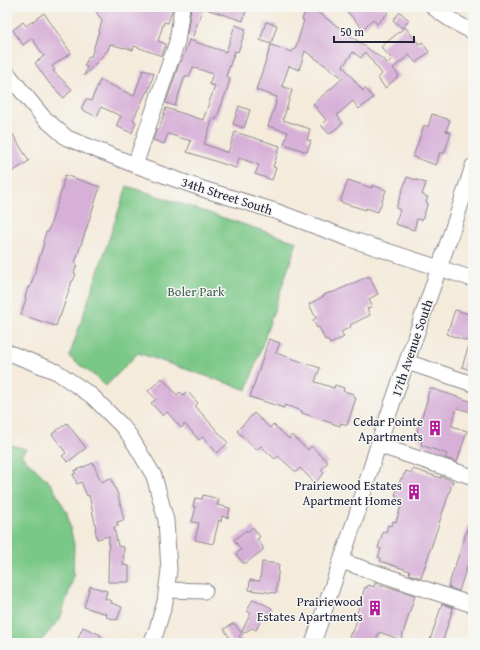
<svg xmlns="http://www.w3.org/2000/svg" width="480" height="650" font-family="'Gentium Book Plus',serif">
<style>
.green{fill:#7ac887;stroke:#4e7561}
.building{fill:#d7b0d8}
.lines{fill:none;stroke-linecap:round;stroke-linejoin:round}
.minor-casing{stroke:#8b868b;stroke-width:17}
.minor{stroke:#fff;stroke-width:15}
.labels{text-anchor:middle;dominant-baseline:central;stroke-width:3;stroke-linejoin:round;paint-order:stroke}
.street-label{font-size:13px;fill:#22223b;stroke:#f6f6f2}
.park-label{font-size:13px;fill:#415c56;stroke:#f6f6f2}
.poi-label{font-size:13px;fill:#22223b;stroke:#f6f6f2;text-anchor:end}
</style>
<rect width="100%" height="100%" fill="#f6f6f2"/>
<filter id="ink" filterUnits="userSpaceOnUse"><feTurbulence type="fractalNoise" baseFrequency=".025" numOctaves="2"/><feDisplacementMap in="SourceGraphic" scale="8" xChannelSelector="R" yChannelSelector="G"/><feConvolveMatrix kernelMatrix="1 2 1 2 8 2 1 2 1" color-interpolation-filters="sRGB"/></filter>
<filter id="wash" filterUnits="userSpaceOnUse"><feTurbulence type="fractalNoise" baseFrequency=".012" numOctaves="4" result="noise"/><feDisplacementMap in="SourceGraphic" scale="16" xChannelSelector="R" yChannelSelector="G"/><feGaussianBlur stdDeviation="0.9" result="paint"/><feColorMatrix in="noise" values="0 0 0 0 0 0 0 0 0 0 0 0 0 0 0 0 0 1.4 0 .05"/><feComposite in="paint" operator="in"/></filter>
<g filter="url(#wash)">
<rect width="100%" height="100%" fill="#f4ebdb"/>
<path class="green" d="M 127,186 L 297,242 L 247,390 L 138,353 L 106,386 L 96,377 L 69,357 Z
M 7,444 L 26,449 L 21,455 L 51,484 L 67,513 L 74,545 L 73,579 L 60,619 L 39,643 L 7,643 Z"/>
<g id="blocks">
<path class="building" d="M 93,7 L 173,7 L 168,23 L 164,22 L 158,41 L 166,44 L 162,56 L 134,46 L 133,50 L 124,47 L 124,48 L 110,44 L 108,50 L 84,76 L 87,67 L 84,66 L 89,56 L 91,57 L 102,21 Z
M 191,7 L 203,7 L 193,36 L 187,34 Z
M 206,7 L 247,7 L 243,21 L 206,9 Z
M 343,7 L 383,7 L 388,13 L 377,24 L 373,19 L 363,29 Z
M 306,9 L 319,13 L 388,63 L 392,59 L 381,47 L 405,27 L 419,44 L 422,42 L 429,52 L 416,63 L 409,55 L 393,68 L 399,76 L 385,88 L 378,78 L 382,74 L 365,52 L 361,58 L 353,52 L 343,66 L 363,91 L 365,88 L 373,98 L 359,109 L 353,101 L 337,115 L 343,123 L 329,134 L 321,125 L 326,120 L 313,104 L 343,78 L 305,51 L 299,70 L 289,66 L 282,86 L 292,90 L 283,120 L 310,129 L 307,140 L 311,141 L 307,152 L 284,144 L 288,132 L 268,126 L 276,103 L 275,103 L 277,97 L 256,90 L 271,45 L 292,52 L 293,49 L 295,50 L 304,20 L 302,20 Z
M 400,12 L 409,20 L 402,28 L 393,20 Z
M 44,13 L 71,53 L 52,66 L 55,70 L 53,71 L 72,89 L 64,98 L 49,83 L 35,63 L 44,56 L 32,38 L 23,45 L 13,30 L 23,22 L 26,26 Z
M 266,22 L 277,25 L 271,44 L 260,40 Z
M 235,25 L 246,29 L 238,52 L 235,51 L 226,76 L 230,78 L 227,90 L 216,120 L 213,118 L 204,144 L 228,153 L 235,132 L 280,146 L 273,167 L 276,168 L 272,180 L 255,174 L 259,165 L 239,158 L 236,168 L 187,152 L 191,141 L 168,134 L 164,144 L 153,140 L 157,129 L 159,129 L 166,108 L 203,120 L 215,86 L 209,84 L 213,74 L 193,67 L 189,77 L 185,76 L 175,106 L 166,103 L 180,61 L 181,62 L 189,40 L 226,52 Z
M 143,70 L 154,73 L 148,92 L 147,91 L 133,120 L 136,122 L 132,133 L 116,126 L 121,116 L 101,107 L 97,117 L 81,109 L 86,99 L 91,101 L 100,80 L 134,96 Z
M 239,106 L 250,110 L 244,128 L 233,124 Z
M 432,114 L 450,120 L 446,131 L 451,132 L 444,154 L 440,152 L 436,165 L 413,157 L 424,125 L 428,127 Z
M 7,125 L 29,161 L 7,175 Z
M 65,175 L 100,187 L 75,263 L 77,264 L 74,273 L 76,274 L 73,281 L 72,281 L 60,317 L 59,317 L 56,326 L 21,315 L 26,298 L 25,298 L 28,287 L 30,288 L 44,243 L 43,242 L 46,232 L 48,232 L 63,186 L 62,186 Z
M 407,177 L 426,183 L 422,195 L 428,197 L 426,202 L 428,203 L 422,220 L 417,219 L 414,230 L 395,224 L 400,210 L 396,208 Z
M 348,180 L 372,188 L 372,185 L 386,190 L 378,212 L 366,208 L 366,210 L 340,202 Z
M 369,276 L 378,294 L 369,299 L 372,306 L 367,309 L 370,315 L 350,325 L 351,327 L 341,332 L 344,337 L 330,344 L 327,339 L 325,340 L 319,327 L 317,328 L 313,320 L 316,318 L 309,304 L 324,296 L 324,295 L 331,292 L 332,293 L 334,292 Z
M 455,310 L 473,315 L 473,371 L 462,367 L 470,342 L 447,334 Z
M 269,339 L 280,343 L 276,353 L 320,368 L 315,382 L 334,388 L 335,385 L 344,388 L 343,391 L 354,394 L 353,397 L 356,398 L 347,425 L 341,423 L 340,426 L 302,413 L 302,411 L 285,405 L 284,408 L 250,397 Z
M 162,378 L 177,395 L 180,392 L 183,395 L 187,391 L 198,403 L 195,406 L 228,443 L 217,453 L 203,437 L 199,440 L 185,424 L 181,428 L 167,412 L 163,416 L 151,403 L 156,399 L 148,391 Z
M 430,388 L 473,402 L 473,407 L 471,412 L 457,408 L 452,424 L 452,426 L 467,431 L 457,462 L 445,458 L 447,454 L 421,445 L 422,441 L 418,439 L 419,436 L 416,436 L 418,431 L 417,431 L 428,398 L 427,398 Z
M 254,413 L 270,428 L 273,424 L 289,439 L 292,435 L 308,450 L 311,446 L 328,462 L 321,470 L 324,473 L 315,483 L 300,468 L 296,472 L 278,456 L 275,459 L 261,446 L 257,450 L 237,431 Z
M 67,423 L 86,448 L 68,462 L 62,456 L 66,453 L 52,434 Z
M 93,463 L 101,482 L 111,478 L 118,495 L 124,520 L 117,522 L 118,526 L 114,527 L 118,546 L 124,547 L 123,565 L 129,566 L 129,582 L 108,582 L 109,536 L 97,539 L 95,528 L 96,528 L 89,495 L 87,496 L 81,482 L 77,484 L 73,474 L 76,473 L 74,471 Z
M 413,469 L 441,478 L 441,476 L 453,481 L 421,578 L 409,574 L 410,571 L 380,561 L 381,558 L 378,557 L 381,549 L 378,548 L 383,531 L 386,532 L 388,525 L 392,526 L 393,521 L 396,522 L 401,506 L 395,504 L 396,500 L 395,500 L 397,495 L 395,495 L 401,478 L 402,479 L 404,474 L 405,474 L 406,471 L 411,473 Z
M 203,495 L 219,499 L 217,505 L 230,508 L 228,518 L 222,516 L 221,522 L 219,520 L 213,544 L 195,540 L 199,523 L 192,522 L 196,507 L 193,507 L 195,498 L 202,499 Z
M 471,518 L 473,518 L 473,548 L 459,591 L 448,587 Z
M 253,527 L 260,537 L 257,539 L 263,547 L 263,550 L 246,563 L 243,563 L 236,554 L 241,550 L 234,540 L 246,530 L 247,532 Z
M 262,562 L 279,564 L 276,593 L 249,590 L 250,580 L 260,581 Z
M 375,583 L 415,595 L 401,640 L 379,632 L 375,643 L 347,643 L 351,632 L 353,632 L 359,614 L 357,613 L 365,587 L 367,588 L 368,585 L 374,587 Z
M 90,586 L 107,591 L 105,599 L 112,601 L 111,603 L 122,607 L 117,620 L 106,617 L 107,614 L 84,607 Z
M 253,599 L 272,608 L 266,620 L 262,618 L 256,630 L 252,628 L 239,636 L 244,643 L 233,643 L 224,629 L 232,624 L 235,624 L 241,633 L 251,613 L 247,611 Z
M 442,604 L 453,608 L 442,643 L 429,643 Z
M 83,627 L 101,635 L 98,643 L 76,643 Z"/>
</g>
</g>
<g filter="url(#ink)">
<use href="#blocks" fill-opacity="0" stroke="#8b868b" stroke-width="1"/>
<g class="lines">
<g class="minor-casing">
<path id="minor" d="M 433,7 C 445,17 459,25 473,32
M 7,73 L 43,117 L 67,138 L 135,165 L 206,190 L 275,211 L 350,239 L 473,279
M 135,165 L 177,42 L 182,7
M 7,352 L 57,372 L 92,396 L 122,426 L 130,436 L 154,476 L 166,520 L 169,570 L 165,602 L 156,632 L 151,643
M 407,362 L 473,384
M 378,445 L 473,477
M 341,561 L 473,605
M 167,590 L 205,591
M 313,643 L 356,517 L 378,445 L 456,219 L 473,166"/>
</g>
<use href="#minor" class="minor"/>
</g>
</g>
<defs>
<g id="building-bare" transform="scale(1.2)"><path d="M-4-6H4V6H1V3H-1V6H-4ZM-2.5-4.3h1.7v1.8h-1.7ZM.8-4.3h1.7v1.8H.8ZM-2.5-1h1.7V.8h-1.7ZM.8-1h1.7V.8H.8Z" fill="#b5179e" stroke="#f6f6f2" stroke-width="2.5" paint-order="stroke"/></g>
</defs>
<g fill-rule="evenodd">
<use href="#building-bare" x="435" y="428"/>
<use href="#building-bare" x="414" y="492"/>
<use href="#building-bare" x="375" y="608"/>
</g>
<g class="labels">
<g class="street-label">
<text transform="translate(227 196) rotate(18)">34th Street South</text>
<text transform="translate(412 348) rotate(-71)">17th Avenue South</text>
</g>
<g class="park-label">
<text x="196" y="291">Boler Park</text>
</g>
<g class="poi-label">
<text x="423" y="421">Cedar Pointe<tspan x="423" dy="15">Apartments</tspan></text>
<text x="402" y="485">Prairiewood Estates<tspan x="402" dy="15">Apartment Homes</tspan></text>
<text x="363" y="601">Prairiewood<tspan x="363" dy="15">Estates Apartments</tspan></text>
</g>
</g>
<rect width="480" height="650" fill="none" stroke="#f6f6f2" stroke-width="24"/>
<path d="M334 36v6h80v-6" fill="none" stroke="#22223b" stroke-width="2"/>
<text x="340" y="36" font-size="12" fill="#22223b" stroke="#f6f6f2" stroke-width="3" paint-order="stroke">50 m</text>
</svg>
